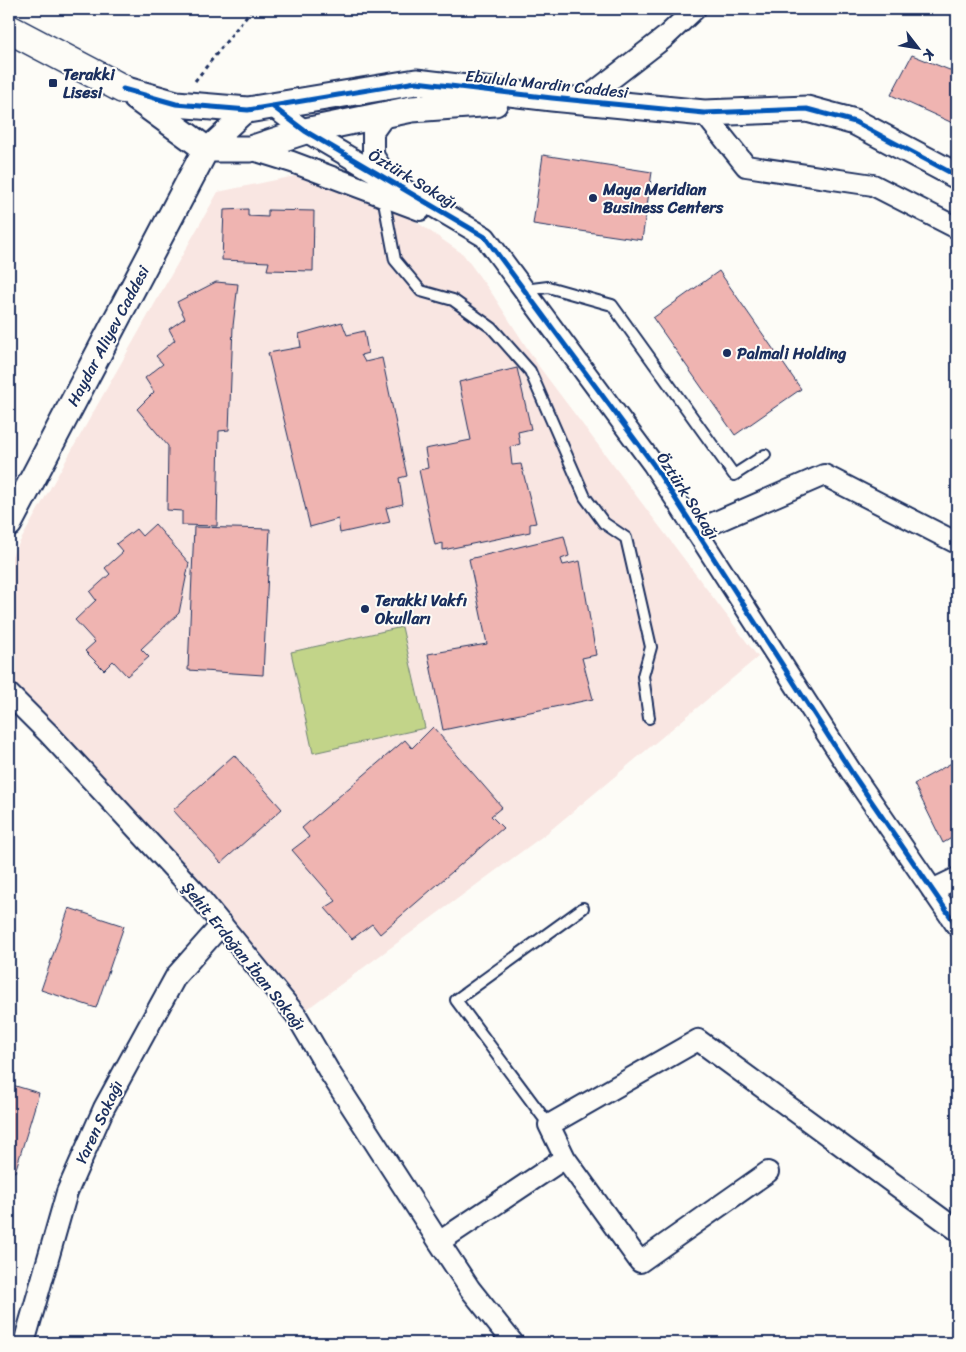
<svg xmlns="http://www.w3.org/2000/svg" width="966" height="1352" font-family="Sriracha,sans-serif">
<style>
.built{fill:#f9e6e2}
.green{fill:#c2d489;stroke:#6e8274}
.building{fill:#efb4b1;stroke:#1b2f5e}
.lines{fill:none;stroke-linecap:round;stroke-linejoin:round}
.service-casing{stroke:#1b2f5e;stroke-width:14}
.minor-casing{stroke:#1b2f5e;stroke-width:24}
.tertiary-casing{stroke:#1b2f5e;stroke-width:29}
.secondary-casing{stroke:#1b2f5e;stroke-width:31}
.path{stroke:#1b2f5e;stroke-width:3;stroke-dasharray:4 4;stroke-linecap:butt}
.service{stroke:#fdfcf7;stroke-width:10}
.minor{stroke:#fdfcf7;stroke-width:20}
.tertiary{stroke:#fdfcf7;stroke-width:25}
.secondary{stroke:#fdfcf7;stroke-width:28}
.cycleway-casing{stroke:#fdfcf7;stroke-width:8}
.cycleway{stroke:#0057b8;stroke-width:5}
.poi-dot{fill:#1b2f5e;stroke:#fdfcf7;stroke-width:2}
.labels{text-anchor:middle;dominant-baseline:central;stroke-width:4;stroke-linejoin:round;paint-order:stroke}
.poi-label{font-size:16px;font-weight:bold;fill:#1b2f5e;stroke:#fdfcf7;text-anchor:start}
.street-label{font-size:16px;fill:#1b2f5e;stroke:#fdfcf7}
</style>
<rect width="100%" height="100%" fill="#fdfcf7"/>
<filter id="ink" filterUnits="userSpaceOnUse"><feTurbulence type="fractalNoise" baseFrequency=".02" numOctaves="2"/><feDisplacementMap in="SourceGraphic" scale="10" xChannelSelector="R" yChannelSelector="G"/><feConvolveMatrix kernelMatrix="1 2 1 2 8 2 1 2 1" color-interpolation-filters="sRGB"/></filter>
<g filter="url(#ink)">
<path class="built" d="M 295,176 L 408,216 L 463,254 L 493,295 L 540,368 L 758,657 L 547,833 L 303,1012 L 9,677 L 9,561 L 218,192 Z"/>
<path class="green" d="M 402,627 L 425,728 L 313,753 L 291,652 Z"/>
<path class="building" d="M 912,55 L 957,73 L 957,125 L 891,95 Z
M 543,155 L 652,172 L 642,240 L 533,224 Z
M 248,209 L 248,216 L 268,217 L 268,210 L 314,211 L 313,271 L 267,270 L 269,262 L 222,260 L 224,210 Z
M 719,271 L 801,389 L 735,435 L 653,318 Z
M 216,282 L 238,284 L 233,326 L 229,430 L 219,431 L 217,526 L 182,525 L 182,511 L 167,510 L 168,446 L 137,409 L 154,392 L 145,378 L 163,364 L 156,356 L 175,340 L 169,329 L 185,318 L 177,302 Z
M 342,322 L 347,335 L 364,331 L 368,353 L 361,355 L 365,362 L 382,358 L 407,476 L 399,478 L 403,504 L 386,508 L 390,522 L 340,533 L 338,519 L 310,527 L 268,353 L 301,347 L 299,334 Z
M 517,368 L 531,429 L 518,432 L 520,444 L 510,447 L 512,465 L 521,464 L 536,523 L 530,524 L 530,532 L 443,550 L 443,543 L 435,545 L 419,470 L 428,468 L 425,449 L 471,440 L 459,382 Z
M 155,524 L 189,563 L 179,613 L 141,649 L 149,657 L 127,676 L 113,661 L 104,670 L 85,651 L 95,642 L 75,620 L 96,600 L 90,592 L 110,574 L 105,568 L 123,552 L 116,544 L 136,529 L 142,536 Z
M 194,527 L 270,529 L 263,675 L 188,670 Z
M 564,536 L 569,556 L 561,559 L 563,565 L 580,561 L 596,655 L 582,658 L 593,699 L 443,730 L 428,654 L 487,644 L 469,559 Z
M 433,727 L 502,807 L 491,816 L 503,828 L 380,934 L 372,924 L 352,939 L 325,908 L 336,901 L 292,850 L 309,837 L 302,828 L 405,740 L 412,748 Z
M 234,755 L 282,809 L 221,863 L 173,810 Z
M 957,760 L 957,835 L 943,843 L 914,784 Z
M 69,908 L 124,926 L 96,1008 L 41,990 Z
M 9,1084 L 39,1093 L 15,1172 L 9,1170 Z"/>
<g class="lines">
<g class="service-casing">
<path id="service" d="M 383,196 L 395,260 L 421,291 L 453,300 L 492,328 L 530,371 L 585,497 L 604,523 L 626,538 L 651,647 L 643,676 L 649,718
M 524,290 L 548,287 L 612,305 L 734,475 L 765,455
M 549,1125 L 456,1000 L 583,908"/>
</g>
<g class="minor-casing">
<path id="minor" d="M 584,100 L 664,38 L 695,9
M 272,106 L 305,131 L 485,237 L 653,464 L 854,776 L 957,926
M 704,113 L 746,166 L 873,185 L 957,228
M 386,114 L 373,132 L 373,155 L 387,178
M 206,149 L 248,110
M 250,149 L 292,162 L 420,210
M 695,531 L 824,475 L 957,543
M 9,694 L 49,734 L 195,892 L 296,1015 L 330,1073 L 439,1242 L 470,1289 L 513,1343
M 932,890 L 957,878
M 565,1158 L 640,1262 L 768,1172
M 439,1242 L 565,1158 L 549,1125 L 698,1040 L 957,1230
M 24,1343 L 67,1192 L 104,1108 L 176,976 L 222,924"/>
</g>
<g class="tertiary-casing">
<path id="tertiary" d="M 123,89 L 176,104 L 248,110 L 416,82 L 552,98 L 704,113 L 807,109 L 855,122 L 957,176
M 136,98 L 206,149 L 250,149 L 305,131 L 412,109 L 495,103
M 9,524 L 206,149"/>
</g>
<g class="secondary-casing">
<path id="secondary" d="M 9,29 L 123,89"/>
</g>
<path class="path" d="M 195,81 L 252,9"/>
<use href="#service" class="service"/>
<use href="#minor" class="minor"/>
<use href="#tertiary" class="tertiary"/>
<use href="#secondary" class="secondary"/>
<g class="cycleway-casing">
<path id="cycleway" d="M 123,89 L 176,104 L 248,110 L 416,82 L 552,98 L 704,113 L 807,109 L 855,122 L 957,176
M 272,106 L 305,131 L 485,237 L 653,464 L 854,776 L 957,926"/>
</g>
<use href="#cycleway" class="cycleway"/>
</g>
</g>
<g class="poi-dot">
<rect x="48" y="78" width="10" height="10" rx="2.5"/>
<circle cx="593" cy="198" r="5"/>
<circle cx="727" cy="353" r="5"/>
<circle cx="365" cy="609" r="5"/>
</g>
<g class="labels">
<g class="poi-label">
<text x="63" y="74">Terakki<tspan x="63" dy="18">Lisesi</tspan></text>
<text x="603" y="189">Maya Meridian<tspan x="603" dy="18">Business Centers</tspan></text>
<text x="737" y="353">Palmali Holding</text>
<text x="375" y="600">Terakki Vakfı<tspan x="375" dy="18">Okulları</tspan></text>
</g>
<g class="street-label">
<text transform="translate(547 84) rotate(6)">Ebulula Mardin Caddesi</text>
<text transform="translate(413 179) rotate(31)">Öztürk Sokağı</text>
<text transform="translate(108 336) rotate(-62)">Haydar Aliyev Caddesi</text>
<text transform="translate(688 496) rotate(57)">Öztürk Sokağı</text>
<text transform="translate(244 956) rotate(51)">Şehit Erdoğan İban Sokağı</text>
<text transform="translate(99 1122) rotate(-65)">Yaren Sokağı</text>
</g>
</g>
<rect width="966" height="1352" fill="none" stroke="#fdfcf7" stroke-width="30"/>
<rect x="15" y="15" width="936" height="1322" fill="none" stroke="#1b2f5e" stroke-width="2" filter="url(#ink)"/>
<g transform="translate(918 48) rotate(121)" stroke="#fdfcf7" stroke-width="4" paint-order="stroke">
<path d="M0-4L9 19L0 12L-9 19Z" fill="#1b2f5e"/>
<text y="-8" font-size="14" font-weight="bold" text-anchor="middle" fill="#1b2f5e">K</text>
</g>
</svg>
